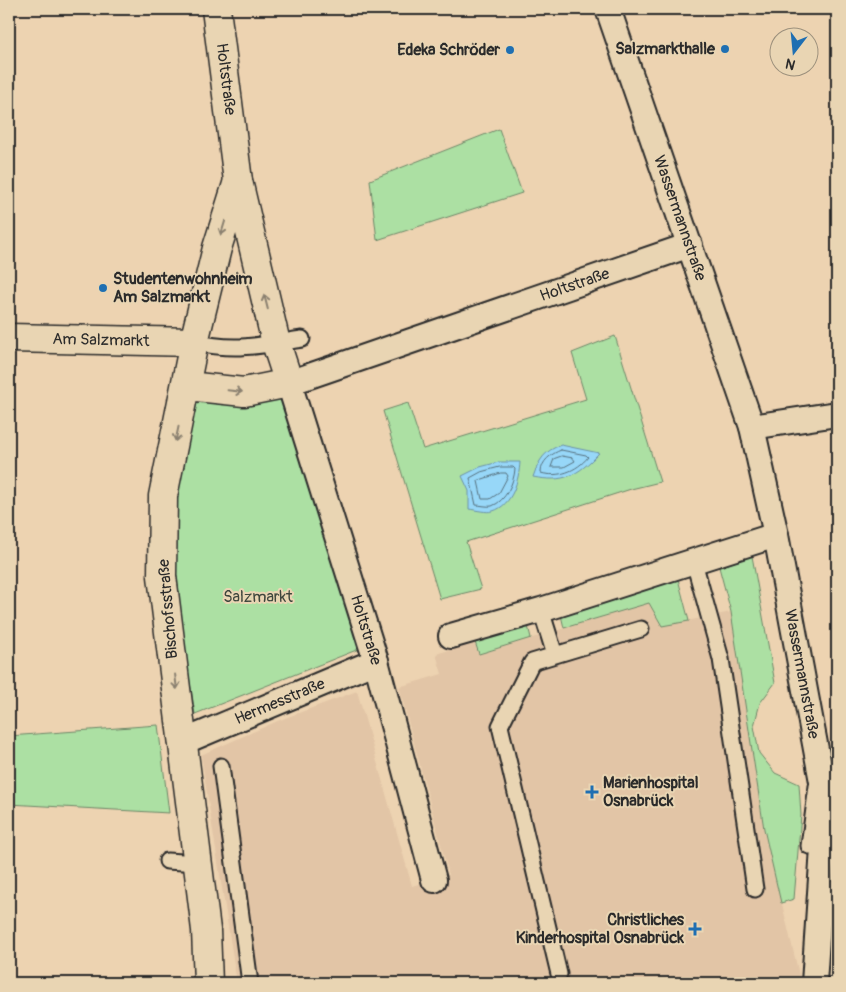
<svg xmlns="http://www.w3.org/2000/svg" width="846" height="992" font-family="Pangolin,sans-serif">
<style>
.built{fill:#e2c5a6}
.green{fill:#ace0a3;stroke:#6c8667}
.water{fill:#97d7f8;stroke:#6c92a6}
.lines{fill:none;stroke-linecap:round;stroke-linejoin:round}
.shore{stroke:#56707d;stroke-width:1}
.service-casing{stroke:#2b2b2b;stroke-width:19}
.pedestrian-casing{stroke:#2b2b2b;stroke-width:28}
.minor-casing{stroke:#2b2b2b;stroke-width:31}
.service{stroke:#e9d5b3;stroke-width:15}
.pedestrian{stroke:#e9d5b3;stroke-width:24}
.minor{stroke:#e9d5b3;stroke-width:28}
.oneway{stroke:#8a806f}
.poi-dot{fill:#1f6fb2;stroke:#e9d5b3;stroke-width:2}
.labels{text-anchor:middle;dominant-baseline:central;stroke-width:4;stroke-linejoin:round;paint-order:stroke}
.poi-label{font-size:16px;font-weight:bold;fill:#2b2b2b;stroke:#e9d5b3;text-anchor:end}
.street-label{font-size:16px;fill:#2b2b2b;stroke:#e9d5b3}
.park-label{font-size:16px;fill:#3e463d;stroke:#e9d5b3}
</style>
<rect width="100%" height="100%" fill="#edd3b1"/>
<filter id="ink" filterUnits="userSpaceOnUse"><feTurbulence type="fractalNoise" baseFrequency=".02" numOctaves="2"/><feDisplacementMap in="SourceGraphic" scale="10" xChannelSelector="R" yChannelSelector="G"/><feConvolveMatrix kernelMatrix="1 2 1 2 8 2 1 2 1" color-interpolation-filters="sRGB"/></filter>
<g filter="url(#ink)">
<path class="built" d="M 649,603 L 662,626 L 731,612 L 764,829 L 801,983 L 237,983 L 201,755 L 280,720 L 357,691 L 412,886 L 449,875 L 399,687 L 442,674 L 436,654 L 475,642 L 479,654 Z"/>
<path class="green" d="M 499,129 L 522,193 L 377,240 L 370,180 Z
M 615,336 L 660,482 L 631,489 L 466,542 L 481,589 L 440,599 L 383,411 L 408,403 L 423,449 L 586,399 L 572,353 Z
M 281,399 L 359,649 L 195,714 L 174,581 L 176,495 L 197,401 L 241,404 Z
M 752,556 L 775,683 L 760,703 L 754,726 L 759,753 L 775,773 L 799,784 L 801,815 L 794,899 L 781,903 L 764,829 L 731,612 L 719,567 Z
M 678,579 L 689,621 L 662,626 L 649,603 L 564,628 L 561,615 Z
M 528,626 L 531,638 L 479,654 L 475,642 Z
M 158,725 L 169,813 L 9,804 L 9,736 Z"/>
<path class="water" d="M 561,445 L 599,453 C 577,476 564,483 533,477 C 539,460 544,451 561,445 Z
M 499,462 L 520,462 C 519,479 513,505 493,511 C 487,513 476,510 469,509 L 469,491 L 462,476 L 480,467 Z"/>
<g class="lines">
<path class="shore" d="M 561,450 L 586,455 L 588,457 C 577,471 558,478 541,473 C 541,461 551,454 561,450 Z
M 562,456 L 573,458 L 575,461 L 564,467 L 551,467 L 554,459 Z
M 500,467 L 513,467 L 515,469 C 514,482 506,501 492,506 C 488,507 480,505 476,505 L 470,478 L 481,472 Z
M 501,473 L 506,473 L 508,476 L 499,493 L 490,499 L 482,499 L 478,481 Z"/>
<g class="service-casing">
<path id="service" d="M 194,342 C 235,352 262,345 302,339
M 694,562 L 721,659 L 755,889
M 541,610 L 555,655
M 221,766 L 250,983
M 809,846 L 817,786
M 167,861 L 198,863
M 559,974 L 500,726 L 532,662 L 641,629"/>
</g>
<g class="pedestrian-casing">
<g id="pedestrian">
<path id="s1" d="M 608,9 L 752,427 L 776,535 L 826,803 L 814,983"/>
<path d="M 752,427 L 837,414"/>
<path d="M 451,636 L 541,610 L 776,535"/>
<path id="s2" d="M 183,742 L 376,661"/>
<path id="s3" d="M 434,880 L 376,661 L 289,383 L 690,245"/>
</g>
</g>
<g class="minor-casing">
<g id="minor">
<path id="s4" d="M 9,338 L 194,342"/>
<path d="M 187,386 L 244,392 L 289,383 L 276,343 L 238,181 L 216,9"/>
<path d="M 208,983 L 206,930 L 162,576 L 163,496 L 194,342 L 217,248 L 238,181"/>
</g>
</g>
<use href="#service" class="service"/>
<use href="#pedestrian" class="pedestrian"/>
<use href="#minor" class="minor"/>
</g>
<defs><path id="oneway-shaft" d="M-6 0H5M1.5-3L5.5 0L1.5 3" fill="none" stroke-width="1.6" stroke-linecap="round" stroke-linejoin="round" transform="scale(1.25)"/></defs>
<g class="oneway">
<use href="#oneway-shaft" transform="translate(223 228) rotate(107)"/>
<use href="#oneway-shaft" transform="translate(266 302) rotate(-104)"/>
<use href="#oneway-shaft" transform="translate(235 391) rotate(6)"/>
<use href="#oneway-shaft" transform="translate(177 434) rotate(102)"/>
<use href="#oneway-shaft" transform="translate(176 682) rotate(83)"/>
</g>
</g>
<g class="poi-dot">
<circle cx="725" cy="49" r="5"/>
<circle cx="510" cy="50" r="5"/>
<circle cx="103" cy="288" r="5"/>
<path d="M589.5 784.5h5v5h5v5h-5v5h-5v-5h-5v-5h5z"/>
<path d="M692.5 921.5h5v5h5v5h-5v5h-5v-5h-5v-5h5z"/>
</g>
<g class="labels">
<g class="poi-label">
<text x="715" y="49">Salzmarkthalle</text>
<text x="500" y="50">Edeka Schröder</text>
<text x="113" y="279" text-anchor="start">Studentenwohnheim<tspan x="113" dy="18">Am Salzmarkt</tspan></text>
<text x="603" y="783" text-anchor="start">Marienhospital<tspan x="603" dy="18">Osnabrück</tspan></text>
<text x="684" y="920">Christliches<tspan x="684" dy="18">Kinderhospital Osnabrück</tspan></text>
</g>
<g class="street-label">
<text transform="translate(226 79) rotate(83)">Holtstraße</text>
<text stroke="none"><textPath href="#s1" startOffset="221">Wassermannstraße</textPath></text>
<text stroke="none"><textPath href="#s3" startOffset="820">Holtstraße</textPath></text>
<text stroke="none"><textPath href="#s4" startOffset="92">Am Salzmarkt</textPath></text>
<text transform="translate(168 609) rotate(-95)">Bischofsstraße</text>
<text transform="translate(366 630) rotate(73)">Holtstraße</text>
<text stroke="none"><textPath href="#s1" startOffset="694">Wassermannstraße</textPath></text>
<text stroke="none"><textPath href="#s2" startOffset="105">Hermesstraße</textPath></text>
</g>
<g class="park-label">
<text x="258" y="597">Salzmarkt</text>
</g>
</g>
<rect width="846" height="992" fill="none" stroke="#e9d5b3" stroke-width="30"/>
<rect x="15" y="15" width="816" height="962" fill="none" stroke="#2b2b2b" stroke-width="2" filter="url(#ink)"/>
<g transform="translate(794 52) rotate(196)"><circle r="24" fill="#e9d5b3" stroke="#9d917d"/>
<path d="M0-4L9 19L0 12L-9 19Z" fill="#1f6fb2"/>
<text y="-8" font-size="14" font-weight="bold" text-anchor="middle" fill="#2b2b2b">N</text>
</g>
</svg>
